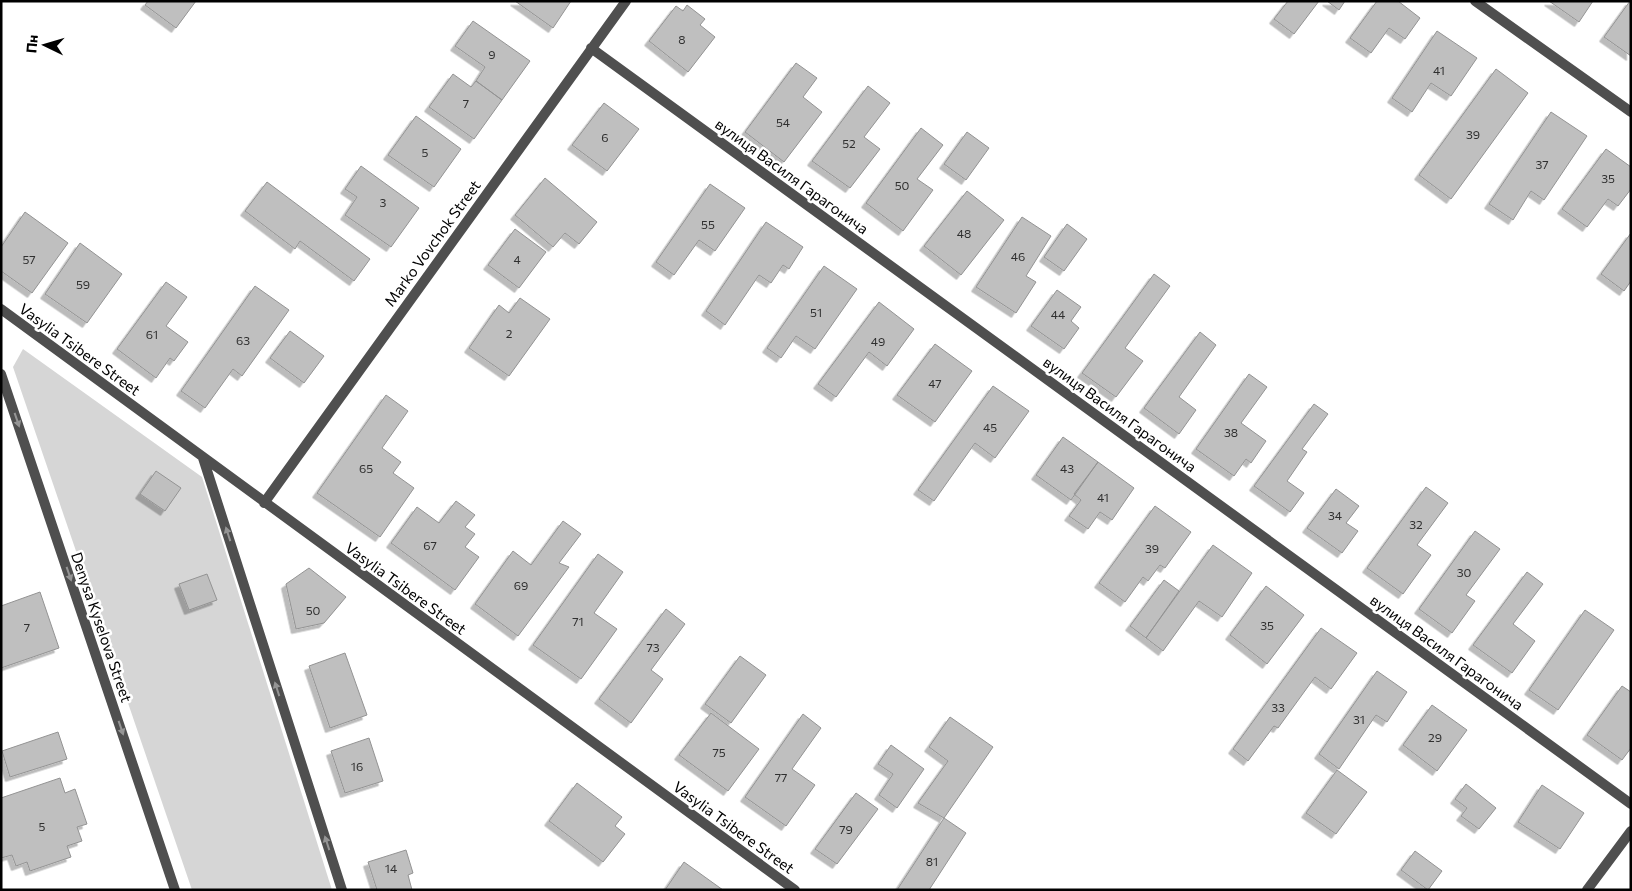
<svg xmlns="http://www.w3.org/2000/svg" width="1632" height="891" font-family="Commissioner,sans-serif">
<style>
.green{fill:#d6d6d6}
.building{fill:#bfbfbf;stroke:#939393;filter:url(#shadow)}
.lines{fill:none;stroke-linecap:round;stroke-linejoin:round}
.minor{stroke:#4f4f4f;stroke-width:10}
.tertiary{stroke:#4f4f4f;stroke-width:10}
.oneway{fill:#959595}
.labels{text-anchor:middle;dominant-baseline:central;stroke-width:5;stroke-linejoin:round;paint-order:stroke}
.number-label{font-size:12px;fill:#303030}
.street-label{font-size:15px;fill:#000;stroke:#fff}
</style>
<defs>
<filter id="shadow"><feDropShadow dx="-4.5" dy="4.5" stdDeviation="0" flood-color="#0004"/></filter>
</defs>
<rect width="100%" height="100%" fill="#fff"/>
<path class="green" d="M 23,349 L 202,477 L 332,890 L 192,890 L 13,367 Z"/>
<path class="building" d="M 148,1 L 196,1 L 176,28 L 145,5 Z
M 515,1 L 571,1 L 553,28 Z
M 1288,1 L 1319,1 L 1294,34 L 1274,19 Z
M 1327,1 L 1345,1 L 1339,10 Z
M 1377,1 L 1398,1 L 1420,18 L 1405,39 L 1389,28 L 1371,53 L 1350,38 Z
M 1549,1 L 1593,1 L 1579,22 Z
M 1630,1 L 1631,1 L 1631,56 L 1604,37 Z
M 687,5 L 705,19 L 700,25 L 715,37 L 688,72 L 649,41 L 676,6 L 683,11 Z
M 473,21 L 530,61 L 502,100 L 476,81 L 485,67 L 455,46 Z
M 1437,31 L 1477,58 L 1451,96 L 1431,83 L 1412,112 L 1392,98 Z
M 796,63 L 817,78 L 803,97 L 822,112 L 784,162 L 745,132 Z
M 1496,69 L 1528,93 L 1451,199 L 1419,175 Z
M 453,74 L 471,87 L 476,81 L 502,100 L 474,139 L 429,107 Z
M 868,86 L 890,103 L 864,137 L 880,149 L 850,188 L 812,161 Z
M 604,103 L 639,129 L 607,171 L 572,145 Z
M 1551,112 L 1587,136 L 1544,200 L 1531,191 L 1513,220 L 1489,204 Z
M 416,116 L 461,149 L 434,187 L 388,155 Z
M 921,128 L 943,145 L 917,179 L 933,190 L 903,231 L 866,203 Z
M 967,132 L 989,148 L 966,180 L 944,164 Z
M 1606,149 L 1631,167 L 1631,189 L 1618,206 L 1608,199 L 1587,227 L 1562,209 Z
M 361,166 L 419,208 L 391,247 L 345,215 L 357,197 L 345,189 Z
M 545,178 L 597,222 L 579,244 L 565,233 L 553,247 L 515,215 Z
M 267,182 L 370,259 L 354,281 L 300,241 L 295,249 L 245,211 Z
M 710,184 L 745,208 L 715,251 L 699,240 L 674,275 L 656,262 Z
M 967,191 L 1004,220 L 961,275 L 924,246 Z
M 25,212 L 68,243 L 32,293 L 1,271 L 1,247 Z
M 1022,217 L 1051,236 L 1026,276 L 1036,282 L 1016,313 L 976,287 Z
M 766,222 L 803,247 L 789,269 L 783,265 L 771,283 L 759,275 L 725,325 L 706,311 Z
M 1067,224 L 1087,239 L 1064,271 L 1044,257 Z
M 515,229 L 546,252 L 519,288 L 488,265 Z
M 1631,233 L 1631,281 L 1624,291 L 1601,274 Z
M 80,243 L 122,274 L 87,323 L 45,294 Z
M 824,266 L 857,289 L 815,349 L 796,336 L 781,358 L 767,348 Z
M 1154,274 L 1170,286 L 1125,348 L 1143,361 L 1116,397 L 1082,373 Z
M 166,282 L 187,297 L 166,326 L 188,342 L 174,361 L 170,358 L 156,378 L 117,349 Z
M 255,286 L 289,310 L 242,376 L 233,369 L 205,408 L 181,391 Z
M 1057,290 L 1081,307 L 1071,321 L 1079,328 L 1064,349 L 1031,326 Z
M 520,298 L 550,319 L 509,376 L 469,348 L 499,305 L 509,313 Z
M 879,302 L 914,329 L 887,366 L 869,352 L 836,397 L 818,384 Z
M 290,331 L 324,356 L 304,383 L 270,358 Z
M 1200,332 L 1216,345 L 1179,397 L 1196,410 L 1179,434 L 1144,408 Z
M 935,344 L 972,371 L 935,422 L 897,395 Z
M 1249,374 L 1267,387 L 1241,423 L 1266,441 L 1251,463 L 1246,459 L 1234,476 L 1196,449 Z
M 993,386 L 1029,411 L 995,458 L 975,443 L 934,501 L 918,490 Z
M 386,395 L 408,411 L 382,448 L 401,462 L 393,473 L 414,488 L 380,537 L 317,493 Z
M 1314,404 L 1328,414 L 1302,449 L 1307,452 L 1287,481 L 1304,493 L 1290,512 L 1254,486 Z
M 1063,437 L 1098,462 L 1071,500 L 1036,475 Z
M 1098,462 L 1134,488 L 1112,520 L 1100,512 L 1088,529 L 1069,516 L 1081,500 L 1074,494 Z
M 156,471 L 181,488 L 165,511 L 140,494 Z
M 1426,487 L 1448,503 L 1417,545 L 1431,555 L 1403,594 L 1367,568 Z
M 1336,489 L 1359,506 L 1346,523 L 1358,531 L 1342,553 L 1307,528 Z
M 456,501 L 475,515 L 465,527 L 475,534 L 465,547 L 479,557 L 455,590 L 391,543 L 417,507 L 439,523 Z
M 1155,506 L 1191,532 L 1165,568 L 1160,565 L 1148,581 L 1143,577 L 1125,602 L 1099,583 Z
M 563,521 L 581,534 L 559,563 L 569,567 L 518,636 L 475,604 L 513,551 L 531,565 Z
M 1475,531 L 1500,549 L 1466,595 L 1475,601 L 1452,633 L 1419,609 Z
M 1213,545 L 1252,573 L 1222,617 L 1199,601 L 1163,651 L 1146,638 Z
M 598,554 L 623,572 L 594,613 L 617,629 L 581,679 L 533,645 Z
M 309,568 L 346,597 L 324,623 L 296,629 L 286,584 Z
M 1527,572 L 1543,584 L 1513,624 L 1535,641 L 1512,673 L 1473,645 Z
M 207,574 L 217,600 L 189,610 L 179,584 Z
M 1164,580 L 1179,591 L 1146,638 L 1130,626 Z
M 1266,586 L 1304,615 L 1267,664 L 1230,635 Z
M 40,592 L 59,648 L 1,668 L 1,606 Z
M 666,609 L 685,624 L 651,670 L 663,679 L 631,723 L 599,699 Z
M 1585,610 L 1614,630 L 1558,710 L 1529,690 Z
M 1321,628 L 1357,653 L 1331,689 L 1315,677 L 1278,728 L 1274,726 L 1248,761 L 1233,749 Z
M 345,653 L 367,715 L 330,728 L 309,666 Z
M 740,656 L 766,675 L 731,723 L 705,704 Z
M 1377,671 L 1407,692 L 1387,722 L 1376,715 L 1339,769 L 1319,754 Z
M 1622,686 L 1631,692 L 1631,748 L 1622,760 L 1587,735 Z
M 1432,705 L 1467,730 L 1437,771 L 1403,745 Z
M 711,713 L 759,749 L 728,791 L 679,755 Z
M 803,714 L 821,728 L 792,769 L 815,785 L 786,826 L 745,797 Z
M 950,717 L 993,747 L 944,818 L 918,803 L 948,761 L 929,747 Z
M 58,732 L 67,759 L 10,777 L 2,751 Z
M 369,738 L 383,781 L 345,793 L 331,751 Z
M 891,745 L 924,769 L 897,808 L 879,795 L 893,774 L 878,764 Z
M 1337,770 L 1367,792 L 1336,834 L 1306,813 Z
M 60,778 L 65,793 L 75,789 L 87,824 L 77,827 L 82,841 L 67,846 L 71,857 L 30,871 L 27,862 L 16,866 L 12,855 L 1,858 L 1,798 Z
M 577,783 L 622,817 L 615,826 L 625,834 L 603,862 L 549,821 Z
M 1466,784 L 1496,808 L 1479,829 L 1461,816 L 1467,808 L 1455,799 Z
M 1542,785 L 1584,813 L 1560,849 L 1518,822 Z
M 856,793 L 878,809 L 837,864 L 815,849 Z
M 944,818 L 966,833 L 929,890 L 897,890 Z
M 406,850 L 413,873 L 408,875 L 412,890 L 377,890 L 368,862 Z
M 1415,851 L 1442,871 L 1428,890 L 1401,870 Z
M 684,862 L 723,890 L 665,890 Z"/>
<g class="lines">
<path class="minor" d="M 591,48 L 1631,804
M 1,309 L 795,890
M 1,374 L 175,890
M 203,458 L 342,890
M 264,503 L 626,1
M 1587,890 L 1631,831"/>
<path class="tertiary" d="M 1475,1 L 1631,112"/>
</g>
<defs><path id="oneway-solid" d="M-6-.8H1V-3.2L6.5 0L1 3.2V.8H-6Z" transform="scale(1.25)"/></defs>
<g class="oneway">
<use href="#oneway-solid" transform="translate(17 420) rotate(71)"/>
<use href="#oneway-solid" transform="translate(228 534) rotate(-108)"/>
<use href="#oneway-solid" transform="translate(69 574) rotate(71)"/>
<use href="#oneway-solid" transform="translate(277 689) rotate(-108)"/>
<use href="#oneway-solid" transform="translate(121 728) rotate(71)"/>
<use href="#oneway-solid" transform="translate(327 843) rotate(-108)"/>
</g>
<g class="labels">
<g class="number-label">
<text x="682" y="39">8</text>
<text x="492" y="54">9</text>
<text x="1439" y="70">41</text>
<text x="466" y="103">7</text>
<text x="783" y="122">54</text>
<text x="1473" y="134">39</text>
<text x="605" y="137">6</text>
<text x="849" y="143">52</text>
<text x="425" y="152">5</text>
<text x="1542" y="164">37</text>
<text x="1608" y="178">35</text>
<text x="902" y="185">50</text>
<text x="383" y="202">3</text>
<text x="708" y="224">55</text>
<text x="964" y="233">48</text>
<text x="1018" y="256">46</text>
<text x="29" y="259">57</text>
<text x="517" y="259">4</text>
<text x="83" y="284">59</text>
<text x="816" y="312">51</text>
<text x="1058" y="314">44</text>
<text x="509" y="333">2</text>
<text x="152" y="334">61</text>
<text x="243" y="340">63</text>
<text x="878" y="341">49</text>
<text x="935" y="383">47</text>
<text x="990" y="427">45</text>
<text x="1231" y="432">38</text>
<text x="366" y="468">65</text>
<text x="1067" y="468">43</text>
<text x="1103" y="497">41</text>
<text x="1335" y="515">34</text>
<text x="1416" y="524">32</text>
<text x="430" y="545">67</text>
<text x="1152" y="548">39</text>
<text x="1464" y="572">30</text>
<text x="521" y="585">69</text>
<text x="313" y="610">50</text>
<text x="578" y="621">71</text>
<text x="1267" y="625">35</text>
<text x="27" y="627">7</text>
<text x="653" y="647">73</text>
<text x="1278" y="707">33</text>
<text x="1359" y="719">31</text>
<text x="1435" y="737">29</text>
<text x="719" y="752">75</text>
<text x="357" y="766">16</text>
<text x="781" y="777">77</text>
<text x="42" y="826">5</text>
<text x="846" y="829">79</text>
<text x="932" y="861">81</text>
<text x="391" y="868">14</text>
</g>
<g class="street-label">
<text transform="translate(792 176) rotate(36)">вулиця Василя Гарагонича</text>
<text transform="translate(432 243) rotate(-54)">Marko Vovchok Street</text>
<text transform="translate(80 349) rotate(36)">Vasylia Tsibere Street</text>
<text transform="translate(1120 414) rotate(36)">вулиця Василя Гарагонича</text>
<text transform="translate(406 588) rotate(36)">Vasylia Tsibere Street</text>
<text transform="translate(102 627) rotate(71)">Denysa Kyselova Street</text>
<text transform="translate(1447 652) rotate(36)">вулиця Василя Гарагонича</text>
<text transform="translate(734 827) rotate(36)">Vasylia Tsibere Street</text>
</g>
</g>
<rect width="1632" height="891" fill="none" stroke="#000000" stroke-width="5"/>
<g transform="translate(45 45) rotate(275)" stroke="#ffffff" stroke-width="4" paint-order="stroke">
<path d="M0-4L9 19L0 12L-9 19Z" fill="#000000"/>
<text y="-8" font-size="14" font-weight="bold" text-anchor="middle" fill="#000000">Пн</text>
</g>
</svg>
